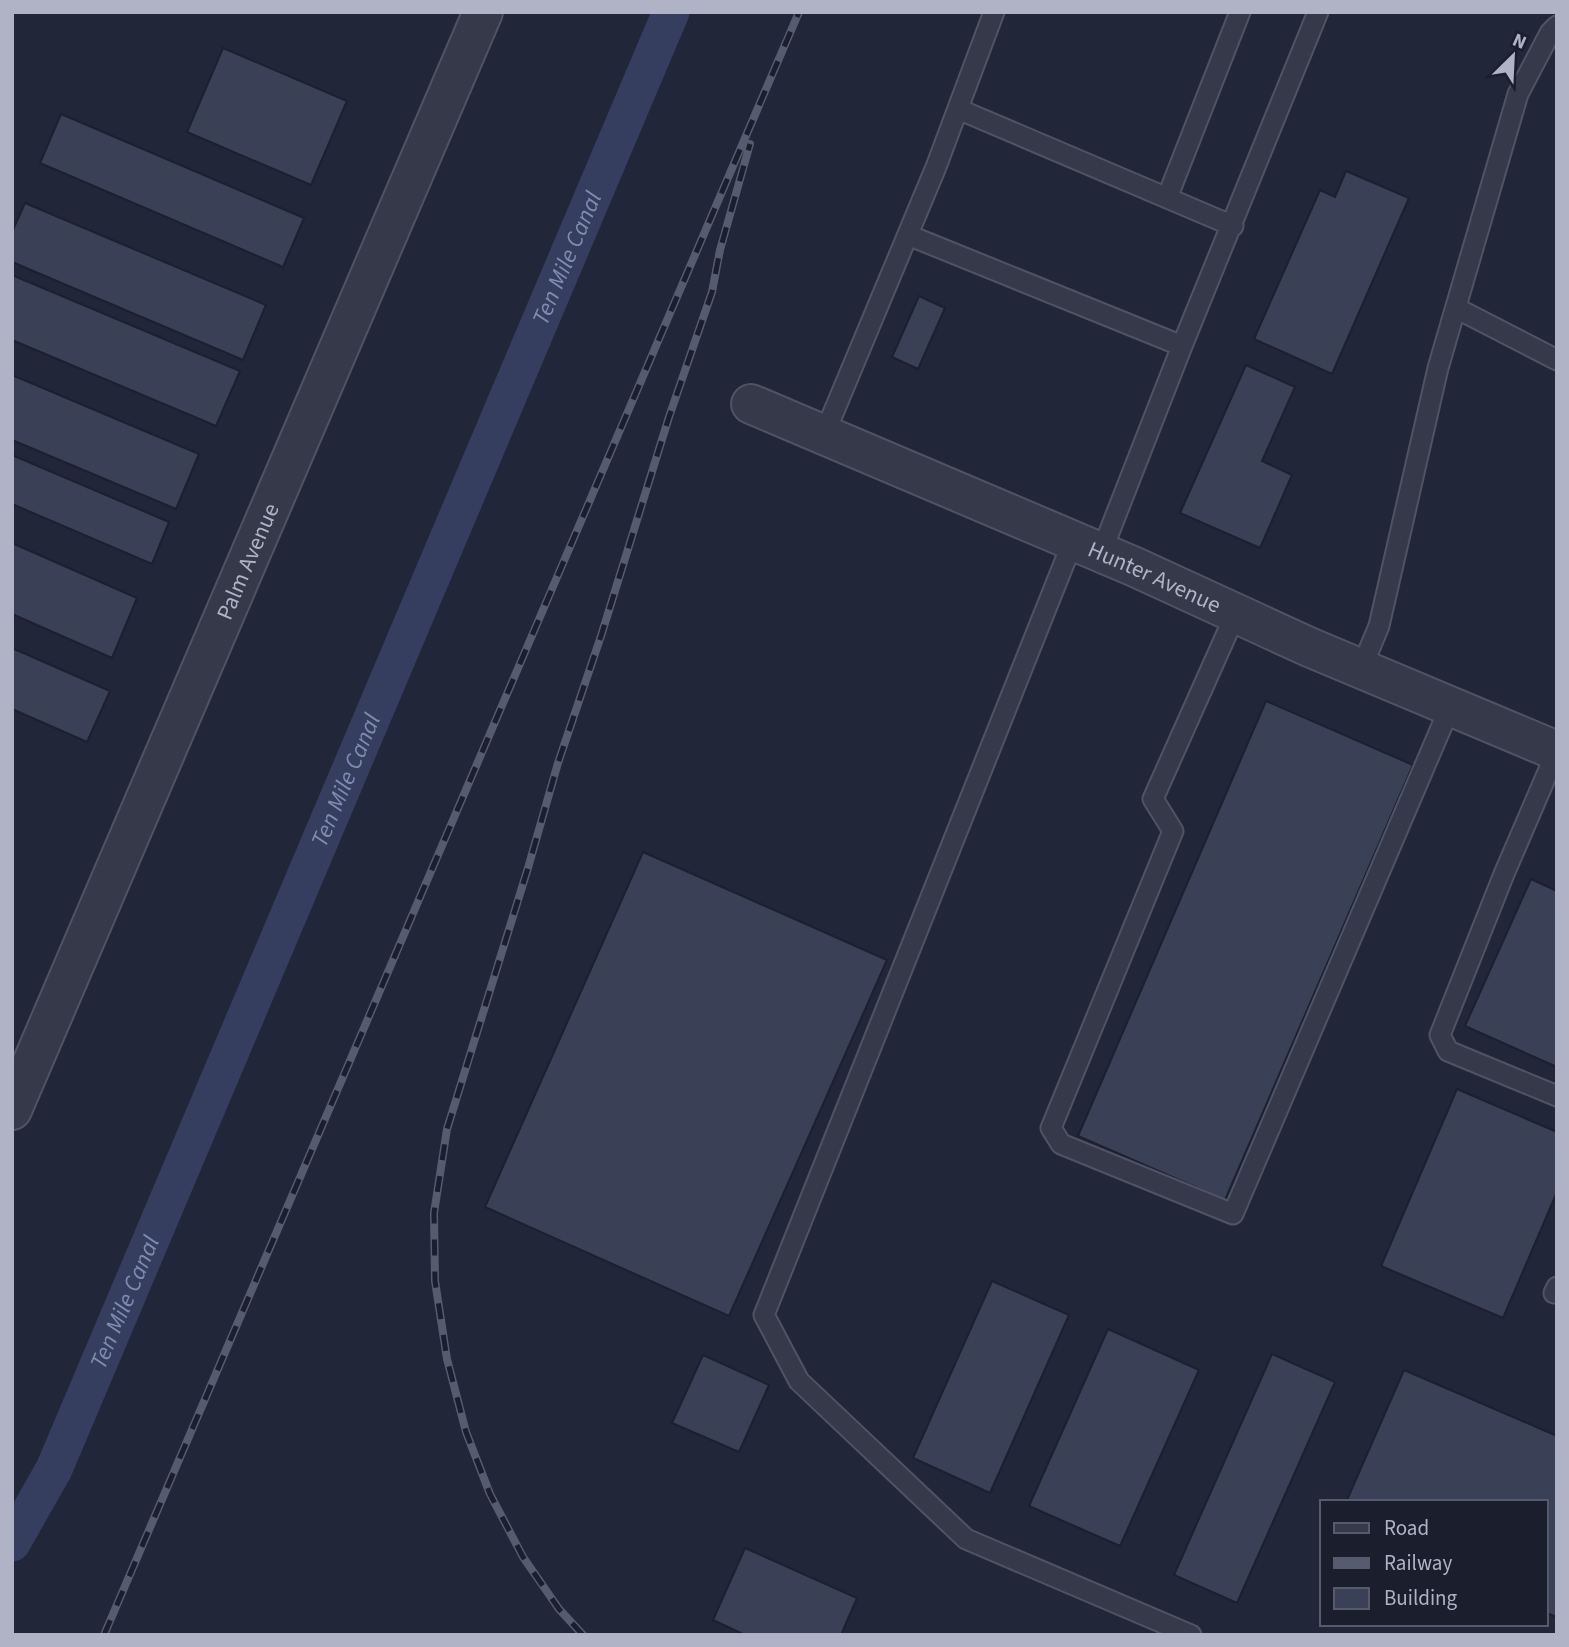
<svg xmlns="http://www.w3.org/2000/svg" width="1569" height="1647" font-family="'Source Sans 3',sans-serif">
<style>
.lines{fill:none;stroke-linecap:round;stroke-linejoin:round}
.canal{stroke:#353e5f;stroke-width:37}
.building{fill:#3a4156;stroke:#1c202f;stroke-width:2}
.service-casing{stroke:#4f5363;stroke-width:23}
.minor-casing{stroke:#4f5363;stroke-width:42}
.service{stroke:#353949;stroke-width:19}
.minor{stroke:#353949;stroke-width:38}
.rail-casing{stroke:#565c70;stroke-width:8}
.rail{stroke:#1a1e2d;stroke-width:5;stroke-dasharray:16;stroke-linecap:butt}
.labels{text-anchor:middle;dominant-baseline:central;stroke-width:6;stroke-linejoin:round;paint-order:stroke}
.street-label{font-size:23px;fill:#afb3c5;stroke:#1a1e2d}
.water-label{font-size:24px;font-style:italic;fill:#7f8bb2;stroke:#1a1e2d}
</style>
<rect width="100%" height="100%" fill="#212638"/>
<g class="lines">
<path class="canal" id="s1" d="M 12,1543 L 54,1469 L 671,12"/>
</g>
<path class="building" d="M 223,48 L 347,101 L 311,185 L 187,132 Z
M 61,114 L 304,218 L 283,267 L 40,163 Z
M 1346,171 L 1409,198 L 1332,374 L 1254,339 L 1320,190 L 1335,197 Z
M 25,203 L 266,305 L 243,360 L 12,262 L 12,232 Z
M 12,275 L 240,371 L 216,426 L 12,340 Z
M 919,296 L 945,308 L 918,369 L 892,357 Z
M 1246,365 L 1295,387 L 1262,461 L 1292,475 L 1260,548 L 1180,513 Z
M 12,375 L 199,454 L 176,509 L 12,440 Z
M 12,455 L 169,522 L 152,564 L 12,504 Z
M 12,543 L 137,598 L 112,658 L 12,614 Z
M 12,648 L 110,691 L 87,742 L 12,709 Z
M 1266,701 L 1413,765 L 1225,1200 L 1078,1136 Z
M 643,852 L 887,960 L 729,1316 L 485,1207 Z
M 1531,879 L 1557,891 L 1557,1067 L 1465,1026 Z
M 1457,1089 L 1557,1132 L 1557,1192 L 1503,1318 L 1381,1266 Z
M 992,1281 L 1069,1315 L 990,1493 L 913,1458 Z
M 1108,1329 L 1199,1370 L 1120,1546 L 1029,1506 Z
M 1272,1354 L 1335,1382 L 1237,1603 L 1174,1575 Z
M 703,1355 L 769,1385 L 739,1452 L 672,1423 Z
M 1404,1370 L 1557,1436 L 1557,1617 L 1546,1613 L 1546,1502 L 1346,1502 Z
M 745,1548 L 857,1598 L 841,1635 L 745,1635 L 713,1620 Z"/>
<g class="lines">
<g class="service-casing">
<path id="service" d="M 958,109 L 1233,226
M 1167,198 L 1240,12
M 908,235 L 1182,346
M 1456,308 L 1557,360
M 824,435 L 936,167 L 994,12
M 1073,541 L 764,1315 L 799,1381 L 966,1539 L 1191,1635
M 1101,553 L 1182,346 L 1318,12
M 1236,613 L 1153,799 L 1173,831 L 1051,1128 L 1061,1144 L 1233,1214 L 1450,707
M 1361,669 L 1379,626 L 1438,368 L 1518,94 L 1550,33 L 1557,26
M 1557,751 L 1504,874 L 1440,1035 L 1448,1051 L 1557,1096
M 1554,1293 L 1557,1287"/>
</g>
<g class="minor-casing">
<g id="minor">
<path id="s2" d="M 751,404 L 1135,567 L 1309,647 L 1557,751"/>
<path id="s3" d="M 12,1110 L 483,12"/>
</g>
</g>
<use href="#service" class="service"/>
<use href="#minor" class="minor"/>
<g class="rail-casing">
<path id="rail" d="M 104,1635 L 799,12
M 583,1635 L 559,1609 L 523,1557 L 490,1494 L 466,1432 L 447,1359 L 435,1281 L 434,1213 L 447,1129 L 528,868 L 558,763 L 601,636 L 669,417 L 712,292 L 720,250 L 750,144"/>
</g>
<use href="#rail" class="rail"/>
</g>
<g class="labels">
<g class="street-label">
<text stroke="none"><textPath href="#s3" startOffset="597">Palm Avenue</textPath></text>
<text stroke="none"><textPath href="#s2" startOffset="439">Hunter Avenue</textPath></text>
</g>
<g class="water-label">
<text stroke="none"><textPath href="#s1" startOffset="1400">Ten Mile Canal</textPath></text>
<text stroke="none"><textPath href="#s1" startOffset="833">Ten Mile Canal</textPath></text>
<text stroke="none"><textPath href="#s1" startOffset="266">Ten Mile Canal</textPath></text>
</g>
</g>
<rect width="1569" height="1647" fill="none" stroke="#afb3c5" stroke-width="28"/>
<rect x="1320" y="1500" width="228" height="126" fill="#1a1e2d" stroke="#565a6a" stroke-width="2"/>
<rect x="1334" y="1523" width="35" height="10" fill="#353949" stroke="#565a6a" stroke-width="2"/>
<text x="1384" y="1535" font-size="21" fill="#afb3c5">Road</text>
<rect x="1334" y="1558" width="35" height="10" fill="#565c70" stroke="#565a6a" stroke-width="2"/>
<text x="1384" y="1570" font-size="21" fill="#afb3c5">Railway</text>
<rect x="1334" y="1588" width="35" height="21" fill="#3a4156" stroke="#565a6a" stroke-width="2"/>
<text x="1384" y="1605" font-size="21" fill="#afb3c5">Building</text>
<g transform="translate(1513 56) rotate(24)" stroke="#1a1e2d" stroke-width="5" paint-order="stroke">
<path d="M0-5L12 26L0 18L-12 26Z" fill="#afb3c5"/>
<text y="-10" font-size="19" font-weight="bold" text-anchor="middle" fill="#afb3c5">N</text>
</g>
</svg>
